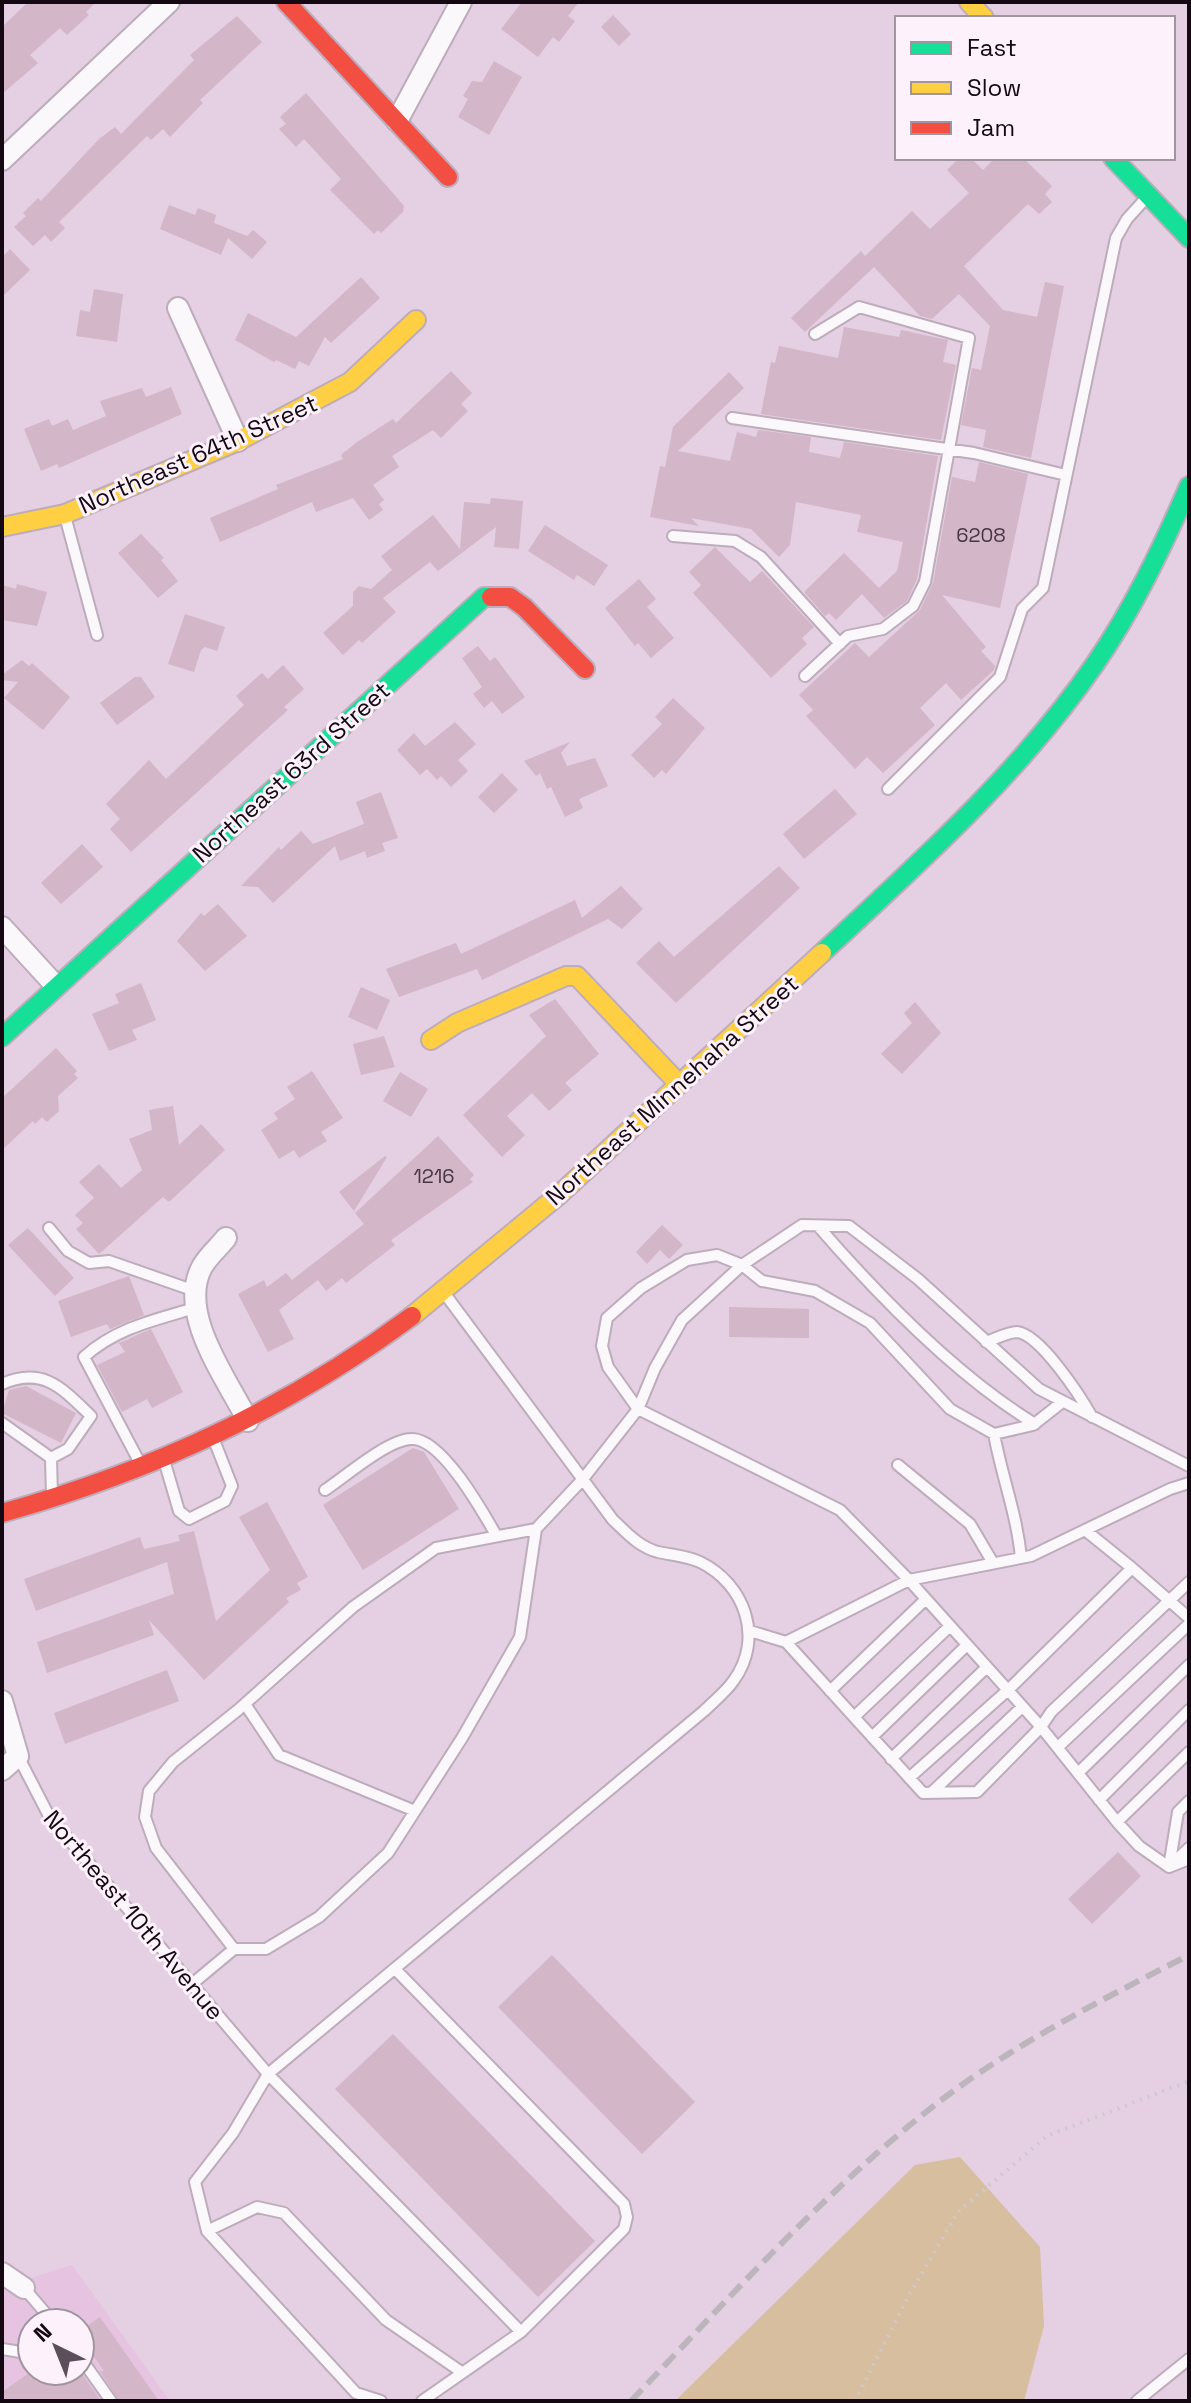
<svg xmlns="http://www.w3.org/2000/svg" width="1191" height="2403" font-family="'Space Grotesk',sans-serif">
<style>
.built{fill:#e6c4e1;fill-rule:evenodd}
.green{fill:#d7be9f}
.building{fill:#d3b6c7}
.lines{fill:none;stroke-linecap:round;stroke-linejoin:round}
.lane-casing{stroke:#bdacbb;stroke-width:14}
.street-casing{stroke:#bdacbb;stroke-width:24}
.fast-casing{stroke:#bdacbb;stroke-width:22}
.slow-casing{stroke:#bdacbb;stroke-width:22}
.jam-casing{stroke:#bdacbb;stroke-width:22}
.path{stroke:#cfc9ce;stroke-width:4;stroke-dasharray:2 6;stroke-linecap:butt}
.lane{stroke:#fbf8fb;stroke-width:10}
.street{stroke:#fbf8fb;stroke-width:20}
.fast{stroke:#16e098;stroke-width:18}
.slow{stroke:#ffcf43;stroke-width:18}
.jam{stroke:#f24e42;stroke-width:18}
.rail{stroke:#bcb6bc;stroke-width:6;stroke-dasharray:16 8;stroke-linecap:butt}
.labels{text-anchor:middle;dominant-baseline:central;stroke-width:6;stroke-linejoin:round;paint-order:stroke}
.number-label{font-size:20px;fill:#473643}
.street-label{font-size:24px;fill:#140813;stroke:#fdf2fc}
</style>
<rect width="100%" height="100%" fill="#e5cfe2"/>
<path class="built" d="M 72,2265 L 170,2401 L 2,2401 L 2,2287 L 6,2292 L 21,2281 ZM 32,2323 L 80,2323 L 80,2371 L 32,2371 Z"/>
<path class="green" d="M 960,2157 L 1040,2247 L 1044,2326 L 1024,2401 L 675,2401 L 915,2165 Z"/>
<path class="building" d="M 28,2 L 96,2 L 86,12 L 89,15 L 67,35 L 60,28 L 30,55 L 38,63 L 2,94 L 2,27 Z
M 522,2 L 579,2 L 568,16 L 575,21 L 559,42 L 553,37 L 538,57 L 501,29 Z
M 613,15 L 631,34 L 619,46 L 601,27 Z
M 237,16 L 262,42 L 200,100 L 203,103 L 170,137 L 163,129 L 151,140 L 147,136 L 59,222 L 65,228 L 51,242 L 45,235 L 33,246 L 14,227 L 26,216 L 23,213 L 38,198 L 41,201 L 99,139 L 115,127 L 121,134 L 194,60 L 190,55 Z
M 494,61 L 522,77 L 489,135 L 458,117 L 468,99 L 463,96 L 472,81 L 482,82 Z
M 306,93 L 404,206 L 403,212 L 381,233 L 378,230 L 374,234 L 330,190 L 341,179 L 304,139 L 296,147 L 279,129 L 286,124 L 280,117 Z
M 959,158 L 971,158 L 983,170 L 995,158 L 1023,158 L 1052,186 L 1045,194 L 1052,202 L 1039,214 L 1028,204 L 964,266 L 1003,310 L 1037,317 L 1045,282 L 1064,286 L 1031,458 L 983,447 L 986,430 L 961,425 L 972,368 L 981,370 L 990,326 L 959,294 L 932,319 L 920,316 L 874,267 L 805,332 L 791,318 L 861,251 L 865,256 L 912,211 L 930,229 L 969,193 L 947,170 Z
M 169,205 L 195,215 L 198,208 L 216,215 L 214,223 L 247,236 L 253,230 L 267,242 L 252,259 L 228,238 L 221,255 L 160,229 Z
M 10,249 L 30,270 L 2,297 L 2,257 Z
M 361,277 L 380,298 L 331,343 L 325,337 L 309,366 L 299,361 L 295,369 L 276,360 L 274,362 L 235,340 L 248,313 L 296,337 Z
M 94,289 L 123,294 L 117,342 L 76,336 L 80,310 L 90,312 Z
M 844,327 L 899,337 L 901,330 L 948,340 L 943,362 L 956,365 L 941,440 L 761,414 L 771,362 L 775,363 L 779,346 L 838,358 Z
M 451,371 L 472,393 L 461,404 L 468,411 L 441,438 L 433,430 L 392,456 L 399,467 L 373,485 L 384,500 L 379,504 L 383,510 L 369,520 L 353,498 L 316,512 L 312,502 L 220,542 L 210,518 L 278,489 L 276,485 L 343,459 L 341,455 L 357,442 L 393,419 L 396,423 Z
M 729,372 L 744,388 L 678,451 L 730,461 L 737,432 L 756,437 L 758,430 L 811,437 L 809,452 L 840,458 L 844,442 L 938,456 L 917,579 L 907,601 L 884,618 L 862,594 L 836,620 L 829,613 L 825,616 L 804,592 L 844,553 L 879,588 L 897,571 L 903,542 L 857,532 L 861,515 L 796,502 L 790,545 L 779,557 L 751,529 L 691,518 L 699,526 L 650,517 L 660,466 L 665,467 L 673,427 Z
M 171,387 L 182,414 L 59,468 L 57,464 L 41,471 L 24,429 L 49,419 L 52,426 L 68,419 L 73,430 L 106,416 L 100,401 L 142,388 L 146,397 Z
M 979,462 L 1028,474 L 1000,608 L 942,595 L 986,647 L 981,651 L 995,666 L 994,670 L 961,700 L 946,683 L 920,708 L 935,725 L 883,773 L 867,757 L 855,769 L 806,716 L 813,710 L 799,695 L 855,643 L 869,657 L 920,610 L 933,583 L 952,477 L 975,482 Z
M 491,498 L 523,501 L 519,549 L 494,547 L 496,527 L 438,571 L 430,562 L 383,598 L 396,612 L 362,643 L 359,640 L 343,655 L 323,633 L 353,606 L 353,592 L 359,586 L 371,589 L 392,570 L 381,556 L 433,515 L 460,549 L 464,502 L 490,504 Z
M 545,525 L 608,565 L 594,586 L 577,575 L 574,580 L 528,551 Z
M 141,534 L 164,558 L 161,560 L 178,581 L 158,598 L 118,553 Z
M 715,547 L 750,582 L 762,571 L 814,627 L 802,638 L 807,644 L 771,678 L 693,593 L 701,585 L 689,572 Z
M 639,579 L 656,599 L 647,607 L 674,638 L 651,658 L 638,643 L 635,646 L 605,608 Z
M 17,584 L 47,592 L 37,626 L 2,620 L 2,585 L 16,589 Z
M 185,614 L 225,627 L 217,651 L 205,647 L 201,650 L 194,672 L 168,664 Z
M 478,646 L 490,661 L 495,657 L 525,697 L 502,714 L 492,701 L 484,708 L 473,694 L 482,687 L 462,658 Z
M 22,660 L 29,666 L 32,663 L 70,697 L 43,730 L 4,698 L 18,682 L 2,680 L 2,675 Z
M 283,665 L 304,689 L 284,707 L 288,710 L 131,852 L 110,829 L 120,819 L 106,804 L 149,760 L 166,779 L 244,705 L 236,696 L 262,673 L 268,679 Z
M 135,677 L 141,677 L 155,697 L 117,725 L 100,703 Z
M 673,698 L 705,728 L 666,774 L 662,770 L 654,778 L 631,755 L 662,724 L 655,717 Z
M 455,722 L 476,744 L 458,760 L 468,771 L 451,787 L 441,776 L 437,780 L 427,769 L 420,775 L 397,750 L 414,733 L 425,746 Z
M 570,742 L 561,753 L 567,766 L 595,758 L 608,786 L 579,799 L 583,808 L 565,817 L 551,787 L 547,789 L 540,773 L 536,776 L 524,761 Z
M 502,773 L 518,790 L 494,813 L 478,797 Z
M 835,789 L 857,814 L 804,859 L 783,834 Z
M 381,792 L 398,838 L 382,843 L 385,851 L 367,858 L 365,851 L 340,861 L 335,846 L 273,903 L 258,887 L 241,886 L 279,847 L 281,850 L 301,831 L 313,844 L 364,824 L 356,802 Z
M 82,844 L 103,867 L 61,904 L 41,883 Z
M 779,866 L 800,888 L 676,1003 L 636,963 L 659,941 L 674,957 Z
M 621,886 L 643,909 L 622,929 L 608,919 L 482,980 L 477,969 L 399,997 L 386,969 L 456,943 L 461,954 L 575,900 L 582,918 Z
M 218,904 L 247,936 L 205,971 L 177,941 L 201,913 L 204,916 Z
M 141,983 L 156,1020 L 132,1030 L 137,1040 L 109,1051 L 92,1014 L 119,1003 L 115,994 Z
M 361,987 L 390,1000 L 377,1030 L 348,1017 Z
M 555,999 L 599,1054 L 565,1083 L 572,1090 L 549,1111 L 532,1093 L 507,1116 L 525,1135 L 502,1157 L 463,1115 L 546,1036 L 529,1015 Z
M 915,1002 L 941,1033 L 902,1074 L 881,1054 L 912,1023 L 904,1013 Z
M 384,1036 L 395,1067 L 361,1075 L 353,1044 Z
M 56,1048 L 77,1071 L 74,1074 L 78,1078 L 58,1096 L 59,1111 L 47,1122 L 42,1117 L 35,1124 L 33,1121 L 2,1150 L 2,1098 Z
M 312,1071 L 343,1118 L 321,1132 L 327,1141 L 299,1158 L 294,1150 L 279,1159 L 261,1130 L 278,1119 L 274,1113 L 295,1099 L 287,1087 Z
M 400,1072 L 428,1089 L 411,1117 L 383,1101 Z
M 173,1106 L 179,1145 L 201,1124 L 225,1150 L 169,1202 L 163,1197 L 99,1254 L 76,1229 L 83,1223 L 75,1215 L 94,1198 L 79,1182 L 99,1164 L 121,1188 L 142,1170 L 129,1139 L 152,1130 L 149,1110 Z
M 438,1136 L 474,1175 L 470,1179 L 473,1182 L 391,1240 L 395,1245 L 346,1283 L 342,1278 L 326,1291 L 318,1280 L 279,1310 L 294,1339 L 268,1352 L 238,1294 L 264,1280 L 267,1287 L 286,1273 L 292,1280 L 364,1224 L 355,1213 Z
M 385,1156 L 387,1157 L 354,1211 L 339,1192 Z
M 662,1225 L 683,1245 L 669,1259 L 660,1250 L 647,1264 L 636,1252 Z
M 28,1228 L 74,1278 L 55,1296 L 8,1245 Z
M 129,1276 L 144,1315 L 110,1329 L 107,1324 L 71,1337 L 58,1301 Z
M 729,1307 L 809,1309 L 809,1338 L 729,1337 Z
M 151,1329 L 183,1392 L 152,1408 L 147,1399 L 122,1412 L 97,1365 L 125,1352 L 119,1343 Z
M 26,1386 L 76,1413 L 61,1443 L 2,1413 L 9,1390 Z
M 413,1448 L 424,1452 L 459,1509 L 363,1570 L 323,1505 Z
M 267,1502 L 308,1577 L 297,1583 L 301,1590 L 286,1598 L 289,1602 L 204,1680 L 149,1620 L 154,1635 L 47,1673 L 37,1642 L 174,1594 L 167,1562 L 36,1611 L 24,1579 L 140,1537 L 144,1549 L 180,1541 L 178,1535 L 194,1531 L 216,1621 L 270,1570 L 239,1517 Z
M 167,1670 L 179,1701 L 65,1744 L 54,1713 Z
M 1118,1852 L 1141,1876 L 1092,1924 L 1068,1899 Z
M 552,1955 L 695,2102 L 642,2154 L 498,2007 Z
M 393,2034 L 595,2241 L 538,2297 L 335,2089 Z
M 100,2317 L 159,2401 L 119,2401 L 100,2371 L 104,2371 L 80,2337 L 80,2331 Z
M 32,2371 L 80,2371 L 101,2401 L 2,2401 L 2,2392 Z"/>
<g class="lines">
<g class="lane-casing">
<path id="lane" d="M 732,418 L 974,453 L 1066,475
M 65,516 L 97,635
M 673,536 L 735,541 L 761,557 L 840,644
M 805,676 L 848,636 L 883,629 L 913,606 L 925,582 L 969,338 L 859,307 L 815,334
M 888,789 L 1000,677 L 1022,609 L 1043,588 L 1116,238 L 1127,219 L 1147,197
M 818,1226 C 877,1294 958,1377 1035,1424
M 49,1228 L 68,1251 L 89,1263 L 109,1261 L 195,1291
M 986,1342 C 995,1339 1008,1332 1017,1332 C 1040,1334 1081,1397 1092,1417
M 2,1384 C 43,1366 62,1388 91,1416 L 68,1449 L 51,1458
M 638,1409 L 655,1368 L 682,1320 L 742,1265 L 802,1225 L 849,1226 L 918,1279 L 1039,1389 L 1189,1466
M 638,1409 L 608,1367 L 602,1346 L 607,1318 L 641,1288 L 687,1260 L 717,1255 L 742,1265 L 762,1281 L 815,1291 L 870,1323 L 950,1409 L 994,1434 L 1033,1425 L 1061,1403
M 2,1423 L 51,1458
M 994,1434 C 1002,1477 1017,1515 1021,1558
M 51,1458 L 52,1496
M 164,1460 L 179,1511 L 189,1519 L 225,1501 L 232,1486 L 214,1440
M 898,1465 L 970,1524 L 993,1563
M 142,1467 L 84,1357 C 116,1328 155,1320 195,1308
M 325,1490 C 346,1476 387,1440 411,1439 C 441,1437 483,1512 496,1535
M 1085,1530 L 1132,1568
M 1189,1582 L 1051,1712 L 1041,1727 L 1117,1822 L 1139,1846 L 1169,1867 L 1189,1859
M 750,1631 L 786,1642 L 923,1793 L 977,1792 L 1041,1727 L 909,1580 L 786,1642
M 830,1691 L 926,1599
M 245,1704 L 279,1755 L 415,1811
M 854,1717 L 950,1626
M 872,1737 L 967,1645
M 1058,1747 L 1189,1624
M 18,1756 L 49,1816 L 268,2074 L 521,2332 L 624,2229 L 627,2217 L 624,2204 L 395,1969
M 891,1759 L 987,1667
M 1079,1772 L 1189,1665
M 909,1778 L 1008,1690 L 1132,1568 L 1189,1618
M 931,1793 L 1022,1707
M 1099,1800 L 1189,1710
M 1117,1822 L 1189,1752
M 1173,1863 L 1189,1848
M 1169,1867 L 1178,1812 L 1189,1801
M 234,1949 L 266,1949 L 319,1917 L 388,1853 L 462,1738 L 520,1637 L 536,1529
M 192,1984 L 234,1949 L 156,1848 L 145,1817 L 149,1791 L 173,1762 L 238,1710 L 353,1607 L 436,1548 L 536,1529 L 583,1479 L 638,1409 L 840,1510 L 909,1580 L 1031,1556 L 1170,1489 L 1189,1483
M 207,2231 L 257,2207 L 284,2213 L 386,2320 L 460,2371
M 24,2288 L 54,2323
M 2,2349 L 27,2353 L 32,2349
M 80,2357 L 111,2401
M 381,2401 L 356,2393 L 207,2231 L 195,2182 L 233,2133 L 268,2074 L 704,1711 C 714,1701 726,1692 734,1680 C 764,1638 745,1584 700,1562 C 687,1556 672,1555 658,1552 C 639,1547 627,1533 613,1520 L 445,1294
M 422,2401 L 521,2332
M 1137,2401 L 1189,2359"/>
</g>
<g class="street-casing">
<path id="street" d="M 397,121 L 461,2
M 2,160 L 169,2
M 178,308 L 238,441
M 2,927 L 55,985
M 226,1238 C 219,1247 208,1256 202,1267 C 177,1313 227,1379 248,1421
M 2,1701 L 18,1756 L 2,1770
M 2,2273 L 24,2288"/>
</g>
<g class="fast-casing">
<path id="fast" d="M 1113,158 L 1189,238
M 822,953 C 918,864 1020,773 1095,664 C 1133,609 1162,548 1189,486
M 2,1037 L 484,597 L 491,597"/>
</g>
<g class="slow-casing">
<path id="slow" d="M 969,2 L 984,18
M 2,527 L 65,514 L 238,441 L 350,382 L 416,320
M 431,1040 L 457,1023 L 566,976 L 577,976 L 679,1084
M 412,1316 L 560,1194 L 822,953"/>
</g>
<g class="jam-casing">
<path id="jam" d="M 286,2 L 448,177
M 491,597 L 510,597 L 524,607 L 585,669
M 2,1513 C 152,1471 287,1409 412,1316"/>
</g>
<path class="path" d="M 855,2401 L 909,2295 L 958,2212 L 1047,2136 L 1189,2081"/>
<use href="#lane" class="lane"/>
<use href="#street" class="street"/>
<use href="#fast" class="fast"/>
<use href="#slow" class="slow"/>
<use href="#jam" class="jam"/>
<path class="rail" d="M 631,2401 C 729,2298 831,2184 944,2098 C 1020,2041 1105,1998 1189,1955"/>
</g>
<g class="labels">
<g class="number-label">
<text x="981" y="535">6208</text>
<text x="434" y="1176">1216</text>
</g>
<g class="street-label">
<text transform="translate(198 454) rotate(-24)">Northeast 64th Street</text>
<text transform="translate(291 772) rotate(-42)">Northeast 63rd Street</text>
<text transform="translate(672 1090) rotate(-42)">Northeast Minnehaha Street</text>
<text transform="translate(134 1915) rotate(50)">Northeast 10th Avenue</text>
</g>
</g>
<rect width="1191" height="2403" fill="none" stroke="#140813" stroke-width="8"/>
<rect x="895" y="16" width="280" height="144" fill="#fdf2fc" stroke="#a0949f" stroke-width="2"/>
<rect x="911" y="42" width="40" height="12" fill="#16e098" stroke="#a0949f" stroke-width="2"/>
<text x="967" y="56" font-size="24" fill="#140813">Fast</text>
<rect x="911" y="82" width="40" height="12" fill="#ffcf43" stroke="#a0949f" stroke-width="2"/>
<text x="967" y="96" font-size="24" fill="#140813">Slow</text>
<rect x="911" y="122" width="40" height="12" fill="#f24e42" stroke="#a0949f" stroke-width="2"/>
<text x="967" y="136" font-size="24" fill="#140813">Jam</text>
<g transform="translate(56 2347) rotate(317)"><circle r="38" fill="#fdf2fc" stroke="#a0949f" stroke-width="2"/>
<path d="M0-6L14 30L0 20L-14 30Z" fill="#5d4e5b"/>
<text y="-12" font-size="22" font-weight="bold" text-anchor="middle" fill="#140813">N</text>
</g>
</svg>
